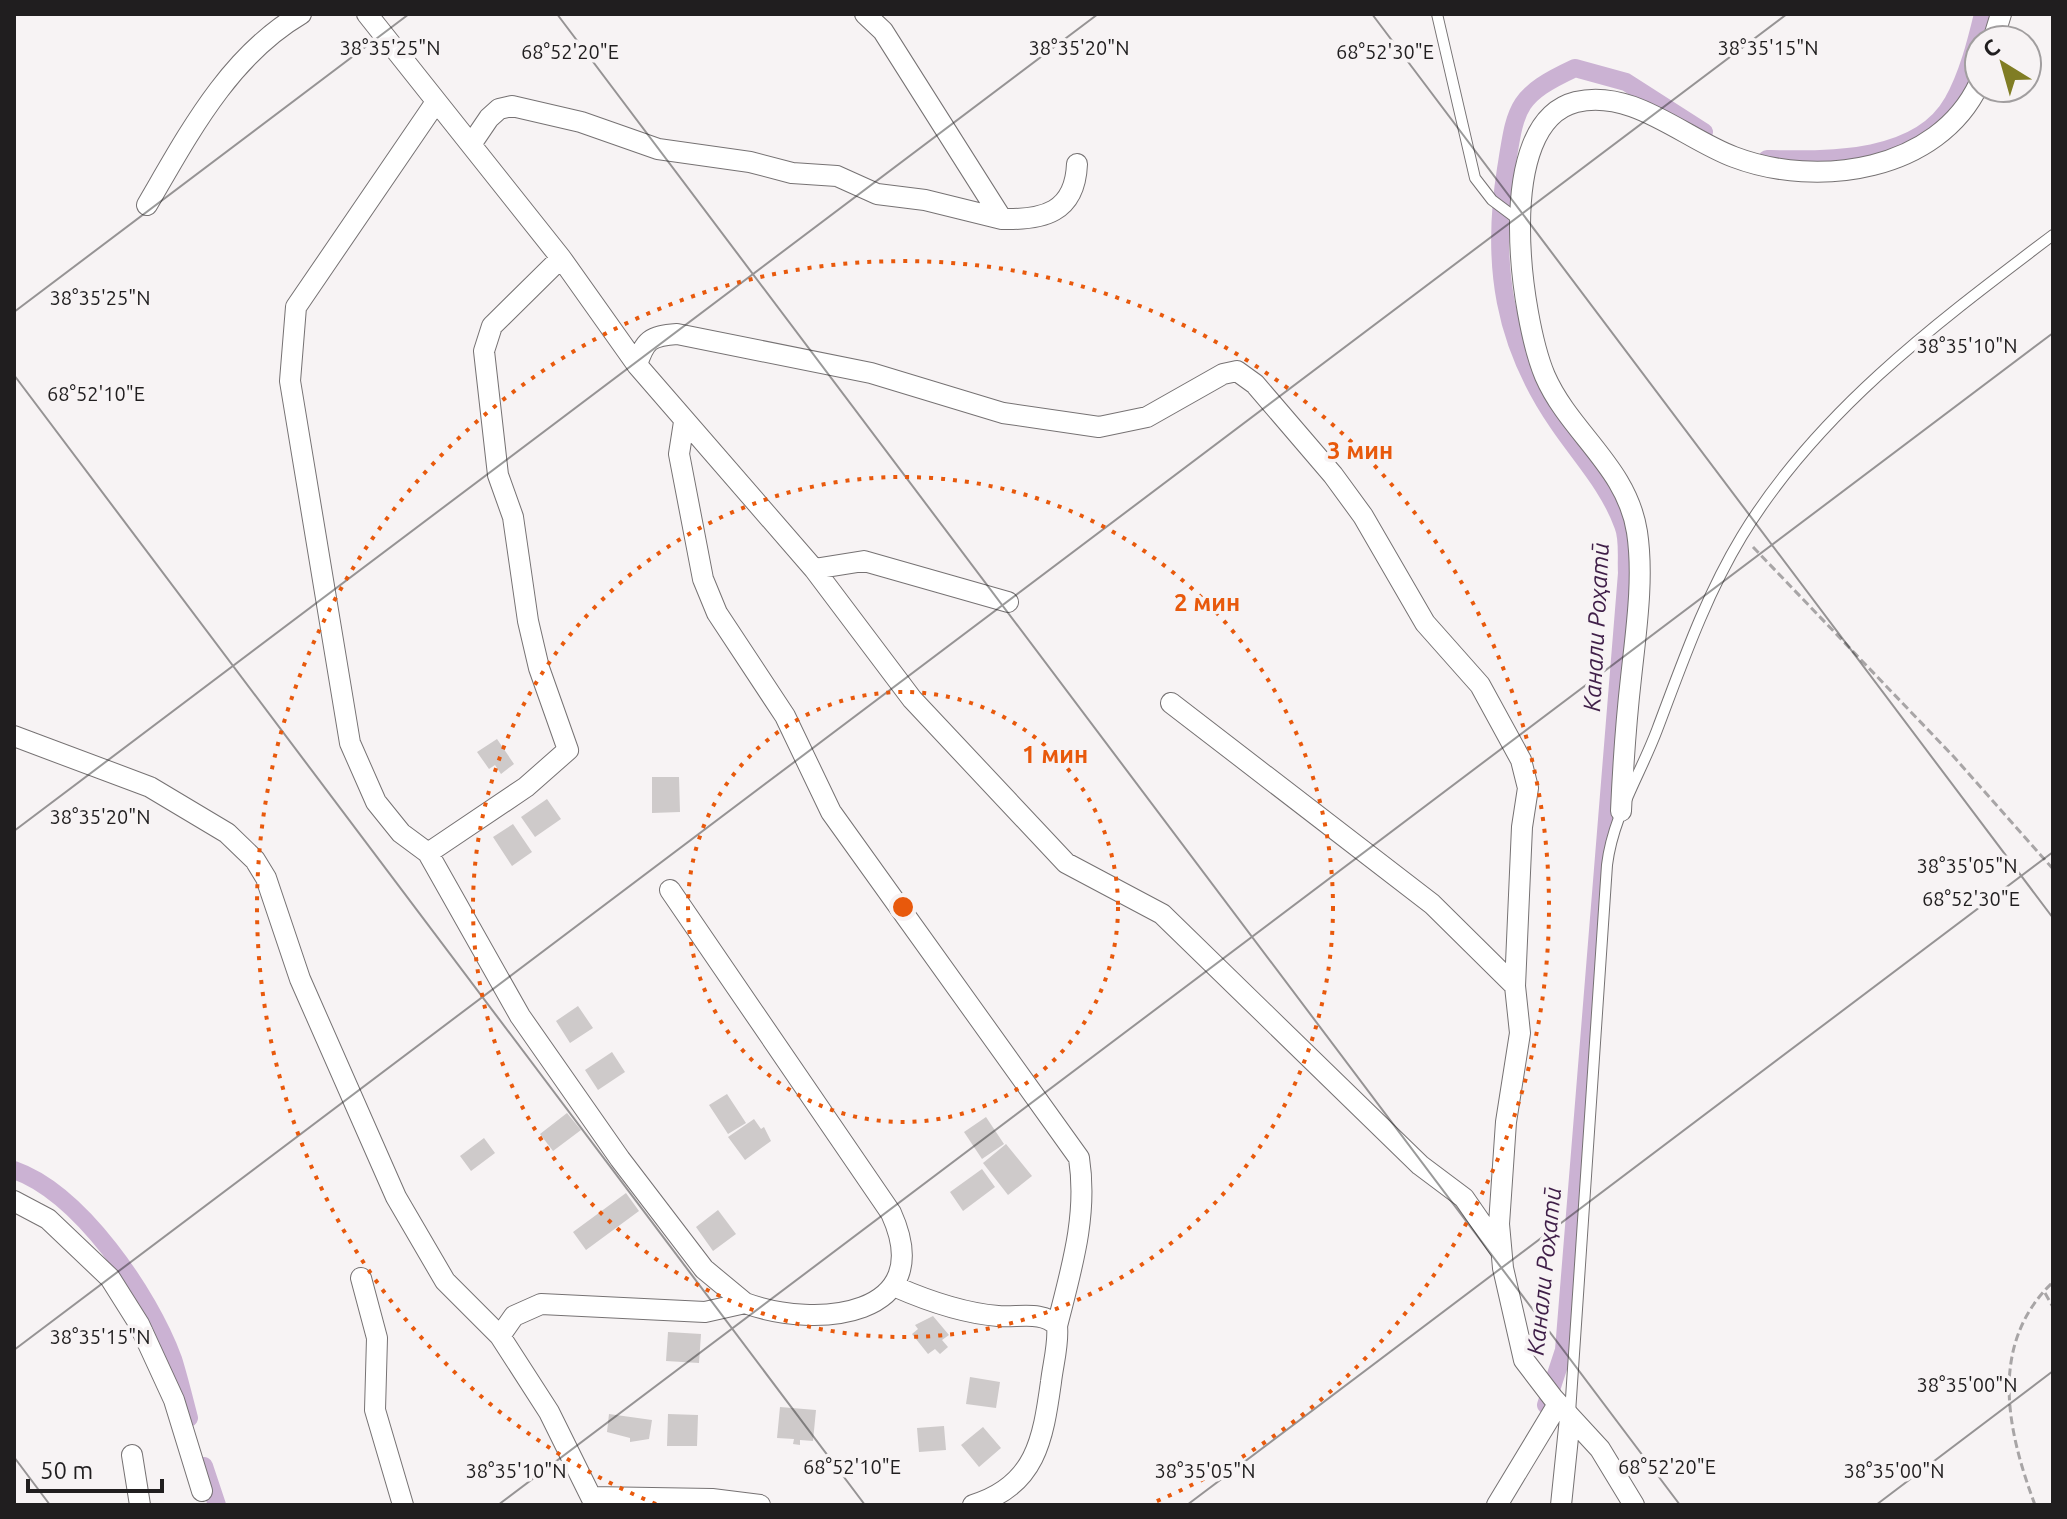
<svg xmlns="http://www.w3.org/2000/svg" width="2067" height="1519" font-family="Ubuntu,sans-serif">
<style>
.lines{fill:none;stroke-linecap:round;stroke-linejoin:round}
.canal{stroke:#cbb2d3;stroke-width:18}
.building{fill:#cecaca}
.lane-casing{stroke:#767273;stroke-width:12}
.street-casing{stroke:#767273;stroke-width:22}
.path{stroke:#a8a5a6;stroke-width:3;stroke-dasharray:8 4;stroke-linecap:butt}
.lane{stroke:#fff;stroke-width:10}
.street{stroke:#fff;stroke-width:20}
.ticks{fill:none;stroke:#201e1f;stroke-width:2;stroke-opacity:0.45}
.ring{fill:none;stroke:#e8590c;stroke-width:4;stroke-dasharray:4 8}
.labels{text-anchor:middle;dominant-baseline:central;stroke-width:7;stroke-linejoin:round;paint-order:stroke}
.water-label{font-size:24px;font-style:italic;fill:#3f1e48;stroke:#f7f3f4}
.ticks-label{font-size:20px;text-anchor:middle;fill:#201e1f;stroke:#f7f3f4;stroke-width:7;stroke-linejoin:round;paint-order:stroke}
.centre{fill:#e8590c;stroke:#f7f3f4;stroke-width:4}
.ring-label{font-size:24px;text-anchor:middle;font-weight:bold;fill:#e8590c;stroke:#f7f3f4;stroke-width:7;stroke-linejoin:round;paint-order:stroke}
</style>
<rect width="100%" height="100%" fill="#f7f3f4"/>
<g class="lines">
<path class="canal" d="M 1767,159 C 1827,160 1919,163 1953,102 C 1968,75 1976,43 1983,14
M 14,1170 C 80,1193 149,1294 173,1359 C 179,1378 184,1399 189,1418
M 1546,1405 L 1564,1350 L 1627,573 C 1626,559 1629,539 1623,525 C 1609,486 1581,457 1558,423 C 1503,343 1491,264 1506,169 C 1516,107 1515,96 1575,68 L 1626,82 L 1704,132
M 204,1466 L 217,1505"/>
</g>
<path class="building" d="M 497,739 L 514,764 L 501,774 L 495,765 L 489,769 L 477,752 Z
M 652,777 L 679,777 L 680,812 L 652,813 Z
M 547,799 L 561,819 L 535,837 L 521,817 Z
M 513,824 L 532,852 L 512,866 L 493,837 Z
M 578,1006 L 593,1028 L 570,1043 L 556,1021 Z
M 612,1052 L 625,1072 L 598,1090 L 585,1070 Z
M 727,1094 L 746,1123 L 728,1134 L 709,1105 Z
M 567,1113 L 581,1130 L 553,1151 L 540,1134 Z
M 986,1117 L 1004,1144 L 982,1159 L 964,1132 Z
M 754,1119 L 761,1129 L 764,1127 L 771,1141 L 745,1160 L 728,1137 Z
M 484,1138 L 495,1153 L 471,1171 L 460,1156 Z
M 1006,1144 L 1032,1176 L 1008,1195 L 983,1163 Z
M 982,1169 L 995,1187 L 963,1211 L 950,1192 Z
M 626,1193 L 639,1211 L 586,1250 L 573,1232 Z
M 718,1210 L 736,1234 L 713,1251 L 696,1227 Z
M 933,1316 L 949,1335 L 942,1340 L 948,1347 L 940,1354 L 935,1349 L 928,1354 L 912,1334 L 918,1329 L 915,1325 Z
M 668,1332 L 701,1334 L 699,1363 L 666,1361 Z
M 970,1377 L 1000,1382 L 996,1408 L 966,1404 Z
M 780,1407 L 816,1410 L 813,1441 L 800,1440 L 800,1445 L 793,1444 L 794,1439 L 777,1438 Z
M 609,1414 L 652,1420 L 649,1439 L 630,1442 L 630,1438 L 607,1432 Z
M 668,1414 L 698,1415 L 697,1446 L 667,1446 Z
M 944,1426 L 946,1450 L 919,1452 L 917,1428 Z
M 983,1427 L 1001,1448 L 979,1467 L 961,1445 Z"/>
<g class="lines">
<g class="lane-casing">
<path id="lane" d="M 1437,14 L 1475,178 L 1492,200 L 1520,221
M 1570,1413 L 1607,865 C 1613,816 1640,775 1657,730 C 1682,664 1705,597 1742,536 C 1818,411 1938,322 2053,235"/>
</g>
<g class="street-casing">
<path id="street" d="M 367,14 L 561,258 L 637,365 L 814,569 L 912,699 L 1066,863 L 1162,914 L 1420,1165 L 1464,1198 L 1500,1250
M 865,14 L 883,31 L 1002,219 C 1043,220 1075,213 1077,164
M 1993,40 L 2001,14
M 436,102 L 296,307 L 290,381 L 350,743 L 376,802 L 401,833 L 428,853 L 526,787 L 568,750 L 539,668 L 528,621 L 513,517 L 498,475 L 484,351 L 492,326 L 561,258
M 472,143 L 489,118 L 499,109 L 512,106 L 581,122 L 658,149 L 750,162 L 792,173 L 837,176 L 877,194 L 925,200 L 1002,219
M 147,205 C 188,135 228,57 301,14
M 637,365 C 645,340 650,336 677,334 L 871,373 L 1003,413 L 1099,427 L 1147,417 L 1223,374 L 1237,371 L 1255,384 L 1333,475 L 1363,516 L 1425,623 L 1480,685 L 1521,760 L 1528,788 L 1522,827 L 1515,986 L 1520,1033 L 1506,1122 L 1499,1224 L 1503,1268 L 1524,1360 L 1553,1398 L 1600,1449 L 1634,1505
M 684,422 L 679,454 L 703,579 L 717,613 L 785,716 L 831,812 L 1079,1158 C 1088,1216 1071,1270 1057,1326
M 814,569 L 864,561 L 1008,602
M 1171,703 L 1432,904 L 1515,986
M 14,736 L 150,787 L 227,833 L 255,860 L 266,878 L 300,979 L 396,1197 L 445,1281 L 500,1336
M 1621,811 C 1623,766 1626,722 1631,678 C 1636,631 1644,578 1637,532 C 1627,467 1570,433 1545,376 C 1521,319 1492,123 1576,102 C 1632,88 1685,139 1734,157 C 1818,189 1938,171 1979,84
M 428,853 L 520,1016 L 620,1159 L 704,1269 L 745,1303 L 705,1312 L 541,1304 L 514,1316 L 500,1336 L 549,1412 L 595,1505
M 670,890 L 891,1213 C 939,1318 816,1329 745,1303
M 14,1201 L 48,1219 L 110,1278 L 139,1324 L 174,1400 L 202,1491
M 361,1278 L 377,1338 L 375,1410 L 403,1505
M 896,1287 C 928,1301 962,1313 998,1316 C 1017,1318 1043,1310 1057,1326 C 1059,1343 1053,1364 1051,1382 C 1043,1439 1036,1486 973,1505
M 132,1455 L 140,1505
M 592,1497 L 712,1499 L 760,1505
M 1497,1505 L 1558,1404
M 1561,1505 L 1570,1418"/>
</g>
<path class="path" d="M 1753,547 L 1954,757 L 2053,869
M 2045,1293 L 2053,1307
M 2035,1505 C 2007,1430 1988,1344 2053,1282"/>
<use href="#lane" class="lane"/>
<use href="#street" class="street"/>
</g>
<path class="ticks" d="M 557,14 L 1680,1505M 1372,14 L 2053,918M 14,312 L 409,14M 14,375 L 865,1505M 14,831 L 1098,14M 14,1350 L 1787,14M 14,1457 L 50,1505M 498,1505 L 2053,333M 1187,1505 L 2053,852M 1876,1505 L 2053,1371"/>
<g class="ring">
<circle cx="903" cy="907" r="215"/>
<circle cx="903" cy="907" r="430"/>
<path d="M656 1504A646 646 0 1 1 1150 1504"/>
</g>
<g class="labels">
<g class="water-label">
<text transform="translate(1596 627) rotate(-87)">Канали Роҳатӣ</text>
<text transform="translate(1544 1271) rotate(-84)">Канали Роҳатӣ</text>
</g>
</g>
<g class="ticks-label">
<text x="390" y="55">38°35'25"N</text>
<text x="1079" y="55">38°35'20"N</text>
<text x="1768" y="55">38°35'15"N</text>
<text x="570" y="59">68°52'20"E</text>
<text x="1385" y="59">68°52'30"E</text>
<text x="100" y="305">38°35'25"N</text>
<text x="1967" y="353">38°35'10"N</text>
<text x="96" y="401">68°52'10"E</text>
<text x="100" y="824">38°35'20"N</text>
<text x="1967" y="873">38°35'05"N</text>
<text x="1971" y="906">68°52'30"E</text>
<text x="100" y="1344">38°35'15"N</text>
<text x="1967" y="1392">38°35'00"N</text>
<text x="852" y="1474">68°52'10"E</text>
<text x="1667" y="1474">68°52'20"E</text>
<text x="516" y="1478">38°35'10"N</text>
<text x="1205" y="1478">38°35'05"N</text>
<text x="1894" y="1478">38°35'00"N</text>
</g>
<circle cx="903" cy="907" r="12" class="centre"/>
<g class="ring-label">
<text x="1360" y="459">3 мин</text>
<text x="1207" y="611">2 мин</text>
<text x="1055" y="763">1 мин</text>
</g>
<rect width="2067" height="1519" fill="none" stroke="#201e1f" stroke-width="32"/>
<g transform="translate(2003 64) rotate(323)"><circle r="38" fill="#f7f3f4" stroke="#a19e9f" stroke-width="2"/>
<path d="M0-6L14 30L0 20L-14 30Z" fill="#807d24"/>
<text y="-12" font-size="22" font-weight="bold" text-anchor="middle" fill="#201e1f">С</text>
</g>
<path d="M28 1479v12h134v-12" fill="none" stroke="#201e1f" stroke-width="4"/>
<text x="40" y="1479" font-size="24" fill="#201e1f" stroke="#f7f3f4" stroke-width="6" paint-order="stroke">50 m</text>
</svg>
